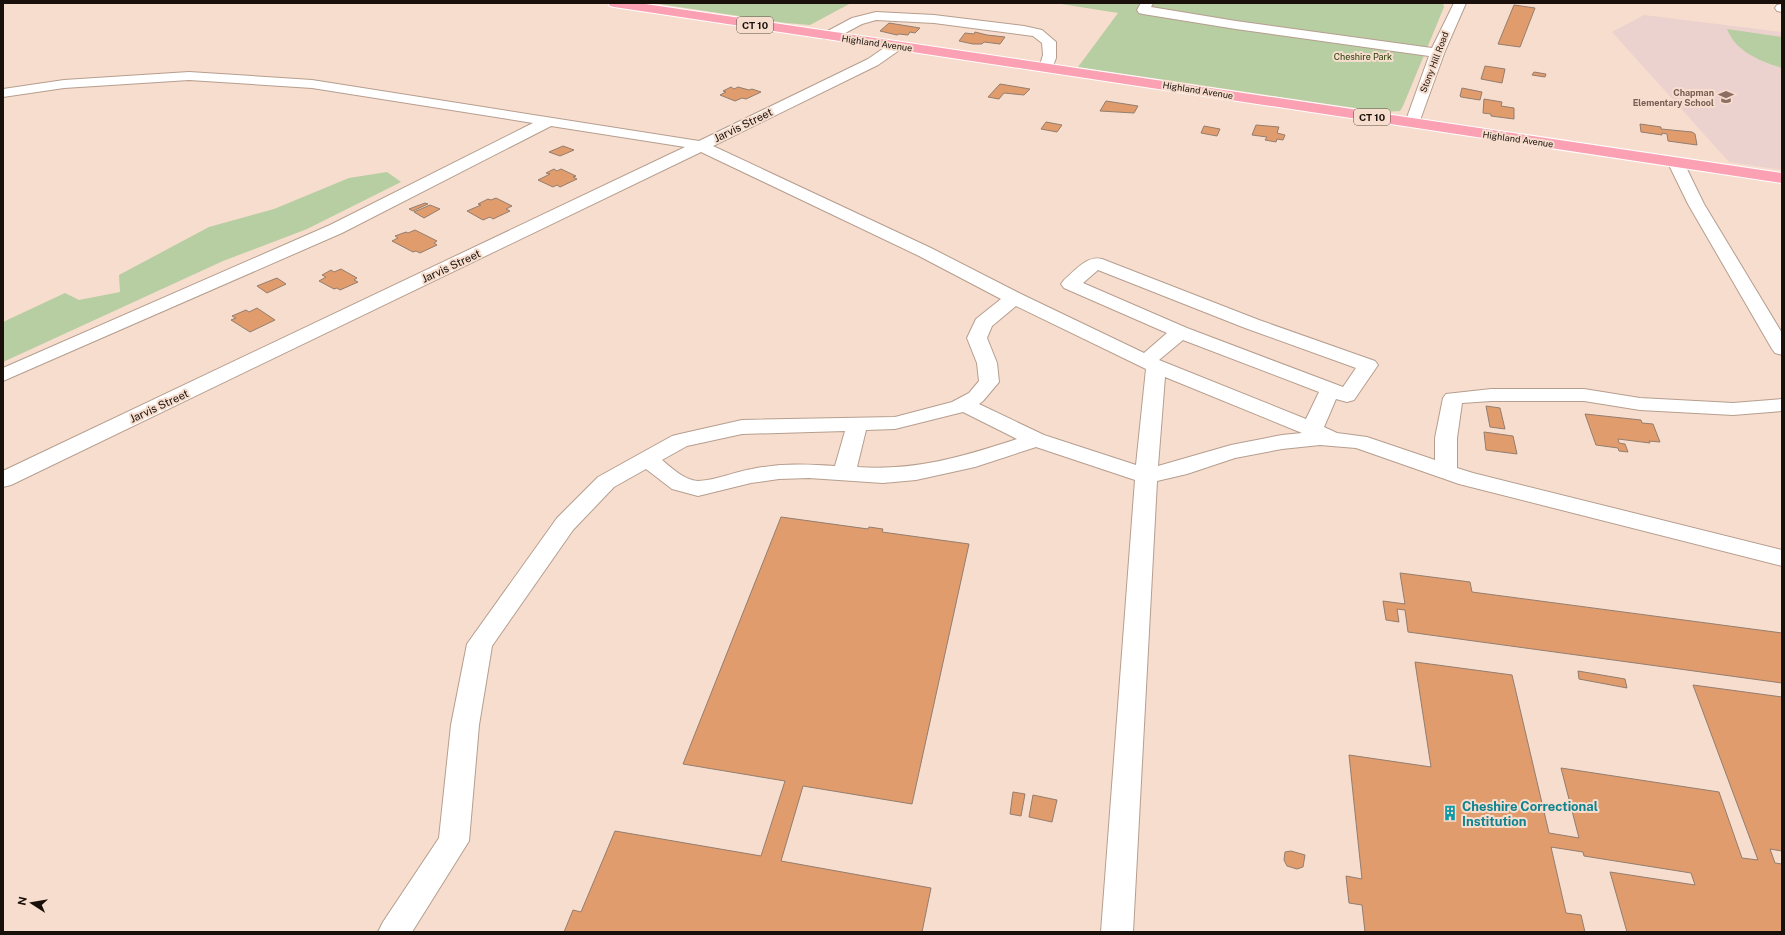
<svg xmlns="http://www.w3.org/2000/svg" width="1785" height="935" font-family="'Public Sans',sans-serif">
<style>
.education{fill:#ecd2ce}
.green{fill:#b7cda2}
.building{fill:#e09c6d;stroke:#947d6e}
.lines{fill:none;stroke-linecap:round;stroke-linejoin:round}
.minor-casing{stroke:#b69e8f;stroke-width:2}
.highway-casing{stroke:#fff;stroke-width:2}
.minor{fill:#fff;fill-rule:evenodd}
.highway{fill:#fca1b4;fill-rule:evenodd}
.labels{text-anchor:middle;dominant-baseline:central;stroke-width:4;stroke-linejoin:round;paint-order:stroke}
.far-street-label{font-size:9px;fill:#19100b;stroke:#f6ddcd}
.far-park-label{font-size:9px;fill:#263c07;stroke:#f6ddcd}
.far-education-label{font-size:9px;font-weight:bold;fill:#785e54;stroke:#f6ddcd;text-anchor:end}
.shield{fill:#f6ddcd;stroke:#5b4e45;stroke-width:1}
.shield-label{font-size:10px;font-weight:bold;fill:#19100b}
.street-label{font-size:11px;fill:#19100b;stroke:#f6ddcd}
.near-culture-label{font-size:13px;font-weight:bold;fill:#0d838f;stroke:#f6ddcd;text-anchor:start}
</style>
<rect width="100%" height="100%" fill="#f6ddcd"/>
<path class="education" d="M 1644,15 L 1782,32 L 1782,170 L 1729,162 L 1612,32 Z"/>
<path class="green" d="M 652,3 L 851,3 L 810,25 L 786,23 Z
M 1055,3 L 1443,3 L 1444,7 L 1403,106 L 1400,111 L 1382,112 L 1078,67 L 1118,13 Z
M 1727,29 L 1782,37 L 1782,68 C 1760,61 1736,52 1727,29 Z
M 387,172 L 401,182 L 307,229 L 223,261 L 3,362 L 3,322 L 65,293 L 79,300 L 120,292 L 119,275 L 209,227 L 274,209 L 349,178 Z"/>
<path class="building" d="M 1514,5 L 1535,8 L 1520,47 L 1498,44 Z
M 889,23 L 920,28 L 915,33 L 910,32 L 908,35 L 899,34 L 897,35 L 880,31 Z
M 975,32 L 987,35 L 1005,37 L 1000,44 L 984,42 L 982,44 L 973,44 L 959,41 L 965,33 L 974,34 Z
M 1485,66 L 1505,69 L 1502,83 L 1481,79 Z
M 1534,72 L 1546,74 L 1545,77 L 1532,75 Z
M 1000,84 L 1030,89 L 1024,95 L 1004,93 L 999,99 L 988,97 Z
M 731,87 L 734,89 L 738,87 L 749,90 L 752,89 L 761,92 L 746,99 L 742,98 L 735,101 L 720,95 L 726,92 L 723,91 Z
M 1462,88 L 1482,92 L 1480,100 L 1461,97 L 1460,96 Z
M 1484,99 L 1502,102 L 1501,106 L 1514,108 L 1514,119 L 1491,116 L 1491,114 L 1483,113 Z
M 1106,101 L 1138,106 L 1134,113 L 1100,111 Z
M 1046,122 L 1062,125 L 1057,132 L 1041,129 Z
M 1640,124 L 1661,127 L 1661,129 L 1692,132 L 1695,134 L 1697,145 L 1668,141 L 1667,134 L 1662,133 L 1662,135 L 1641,132 Z
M 1256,125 L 1279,127 L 1277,133 L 1285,135 L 1283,140 L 1277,139 L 1276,142 L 1265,140 L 1267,137 L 1252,135 Z
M 1204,126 L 1220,129 L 1217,136 L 1201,133 Z
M 563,146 L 574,150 L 560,156 L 549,152 Z
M 554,169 L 557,171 L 561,169 L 576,176 L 573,177 L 577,179 L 560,187 L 557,185 L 553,187 L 538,180 L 550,174 L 546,173 Z
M 496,198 L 512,206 L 506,209 L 510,211 L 493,219 L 490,217 L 483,220 L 467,211 L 481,205 L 478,204 L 488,199 L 491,200 Z
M 425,203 L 428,204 L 413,211 L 409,209 Z
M 430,205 L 440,209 L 424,218 L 414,212 Z
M 415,230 L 437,241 L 434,243 L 437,245 L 420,253 L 416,251 L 413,252 L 392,241 L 398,238 L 395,236 L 406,232 L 408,233 Z
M 341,269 L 357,278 L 354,280 L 358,282 L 340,290 L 337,288 L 334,289 L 319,281 L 326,277 L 322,275 L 331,270 L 334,272 Z
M 277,278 L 286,284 L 267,293 L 257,286 Z
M 257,308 L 275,320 L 250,332 L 231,320 L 236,318 L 232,316 L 246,310 L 249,312 Z
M 1486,406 L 1500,408 L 1505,429 L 1490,427 Z
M 1585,414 L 1641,420 L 1642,423 L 1653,424 L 1660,442 L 1649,441 L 1650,443 L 1618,439 L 1619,443 L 1625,444 L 1628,452 L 1619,451 L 1618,448 L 1596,445 Z
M 1484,432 L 1513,436 L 1517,454 L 1486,450 Z
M 781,517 L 868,529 L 869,527 L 883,529 L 882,532 L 969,544 L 912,804 L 803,786 L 781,861 L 931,888 L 922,932 L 564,932 L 573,910 L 581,912 L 615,831 L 761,856 L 785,781 L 683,764 Z
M 1400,573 L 1470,582 L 1472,592 L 1782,633 L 1782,683 L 1408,632 L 1405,610 L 1397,609 L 1399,622 L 1386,620 L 1383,601 L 1405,604 Z
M 1415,662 L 1512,675 L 1549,833 L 1579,838 L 1561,768 L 1719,792 L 1742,858 L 1758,860 L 1693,685 L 1782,697 L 1782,851 L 1770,849 L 1775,863 L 1782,864 L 1782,932 L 1627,932 L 1610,872 L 1695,885 L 1691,873 L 1584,856 L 1583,852 L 1551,847 L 1566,913 L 1581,915 L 1585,932 L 1365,932 L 1362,905 L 1349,903 L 1346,876 L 1362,879 L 1349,755 L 1431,767 Z
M 1578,671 L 1625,679 L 1627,688 L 1579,679 Z
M 1013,792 L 1025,794 L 1021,816 L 1010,814 Z
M 1033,795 L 1057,800 L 1052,822 L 1029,817 Z
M 1291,851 L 1305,855 L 1303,867 L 1297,869 L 1287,866 L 1284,860 L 1285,852 Z"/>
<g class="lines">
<g class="minor-casing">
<path id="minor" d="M 1141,3 L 1153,3 L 1151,7 L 1236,21 L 1432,48 L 1454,3 L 1466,3 L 1445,51 L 1419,123 L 1417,126 L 1412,127 L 1407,126 L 1405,123 L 1429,56 L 1236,29 L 1143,14 L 1139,13 L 1137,10 Z
M 1782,4 L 1782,12 L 1777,11 L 1775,8 L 1777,5 Z
M 876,12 L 934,15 L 1024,26 L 1042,30 L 1056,42 L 1056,58 L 1051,71 L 1041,71 L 1039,68 L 1043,55 L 1042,43 L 1033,36 L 934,23 L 876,20 L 862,24 L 834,39 L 824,39 L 822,36 L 824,33 L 852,18 Z
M 896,42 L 901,43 L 903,46 L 901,49 L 878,65 L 713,146 L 931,248 L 1021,294 L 1144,353 L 1167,333 L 1064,288 L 1061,284 L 1064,280 C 1075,271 1087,255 1102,259 L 1259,320 L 1375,361 L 1378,365 L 1354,400 L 1347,402 L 1336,399 L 1324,427 L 1337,433 L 1367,437 L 1435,460 L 1435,438 L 1443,398 L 1446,394 L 1491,389 L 1584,389 L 1640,398 L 1733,403 L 1782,399 L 1782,411 L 1733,415 L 1640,410 L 1584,401 L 1491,401 L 1462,403 L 1457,438 L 1457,468 L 1473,473 L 1782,550 L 1782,566 L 1459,484 L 1356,448 L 1320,445 L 1282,449 L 1235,458 L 1187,474 L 1157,481 L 1133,932 L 1101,932 L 1135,480 L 1036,447 L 975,467 L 916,480 L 883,483 L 809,478 L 779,479 L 751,483 L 698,496 L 672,489 L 646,469 L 614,487 L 573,530 L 492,646 L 479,725 L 469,841 L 412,932 L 378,932 L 383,922 L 439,838 L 451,725 L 467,644 L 557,518 L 598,477 L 672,436 L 680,434 L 742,420 L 895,417 L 952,402 L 969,393 L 979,381 L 977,363 L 967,338 L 976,319 L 1001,299 L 919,256 L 701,152 L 11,485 L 3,487 L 3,471 L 685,147 L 551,126 L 342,233 L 3,381 L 3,368 L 330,225 L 533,123 L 312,88 L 189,80 L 64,88 L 3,97 L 3,89 L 64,80 L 189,72 L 312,80 L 699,141 L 868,59 L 891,43 ZM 1098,270 L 1245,328 L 1356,368 L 1343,387 L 1187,328 L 1083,283 ZM 1016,306 L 1146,369 L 1136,465 L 1044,435 L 979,404 L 983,401 L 999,382 L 997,363 L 987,338 L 992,326 ZM 1183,340 L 1319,392 L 1306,419 L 1159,360 ZM 1165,377 L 1302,433 L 1282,435 L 1231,445 L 1158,466 ZM 963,412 L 1017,439 C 962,457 915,471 857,467 L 866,430 L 895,429 ZM 845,431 L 835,466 C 807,464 780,463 752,469 C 734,472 717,480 698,481 C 684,480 673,469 662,460 L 687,446 L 742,434 Z
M 1676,158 L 1682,160 L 1684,163 L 1704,204 L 1782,333 L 1782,355 L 1775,353 L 1772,349 L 1688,204 L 1668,163 L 1670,160 Z"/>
</g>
<g class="highway-casing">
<path id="highway" d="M 608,3 L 639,3 L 1782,173 L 1782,183 L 614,7 L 610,6 Z"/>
</g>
<use href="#minor" class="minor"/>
<use href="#highway" class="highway"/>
</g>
<defs>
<g id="school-bare" transform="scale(1.2)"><path d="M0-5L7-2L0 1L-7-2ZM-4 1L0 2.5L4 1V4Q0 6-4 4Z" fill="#8d6e63" stroke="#f6ddcd" stroke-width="2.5" paint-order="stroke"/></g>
<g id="building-bare" transform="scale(1.2)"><path d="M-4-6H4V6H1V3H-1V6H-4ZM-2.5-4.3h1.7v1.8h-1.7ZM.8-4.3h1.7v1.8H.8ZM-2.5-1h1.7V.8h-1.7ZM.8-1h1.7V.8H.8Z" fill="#0f9aa8" stroke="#f6ddcd" stroke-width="2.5" paint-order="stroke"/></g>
</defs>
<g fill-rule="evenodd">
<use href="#school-bare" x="1726" y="97"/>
<use href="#building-bare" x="1450" y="813"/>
</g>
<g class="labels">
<g class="far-street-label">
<text transform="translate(877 43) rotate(8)">Highland Avenue</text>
<text transform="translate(1434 62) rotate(-69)">Stony Hill Road</text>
<text transform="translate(1198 90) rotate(9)">Highland Avenue</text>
<text transform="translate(1518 139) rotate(8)">Highland Avenue</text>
</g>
<g class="far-park-label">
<text x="1363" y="56">Cheshire Park</text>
</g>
<g class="far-education-label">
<text x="1714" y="92">Chapman<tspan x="1714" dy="10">Elementary School</tspan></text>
</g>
<g class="shield">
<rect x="737" y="17" width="36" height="16" rx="3"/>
<rect x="1354" y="109" width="36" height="16" rx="3"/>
</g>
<g class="shield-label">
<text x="755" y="25">CT 10</text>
<text x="1372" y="117">CT 10</text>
</g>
<g class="street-label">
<text transform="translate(743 125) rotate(-26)">Jarvis Street</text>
<text transform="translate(451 266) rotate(-25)">Jarvis Street</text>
<text transform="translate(159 406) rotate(-25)">Jarvis Street</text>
</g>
<g class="near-culture-label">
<text x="1462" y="806">Cheshire Correctional<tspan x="1462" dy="15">Institution</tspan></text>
</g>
</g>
<rect width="1785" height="935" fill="none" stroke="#19100b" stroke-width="8"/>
<g transform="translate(32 903) rotate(282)" stroke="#f6ddcd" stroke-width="3" paint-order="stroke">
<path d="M0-3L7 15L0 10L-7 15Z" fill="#19100b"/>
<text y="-6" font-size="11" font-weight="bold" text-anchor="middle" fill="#19100b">N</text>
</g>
</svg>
